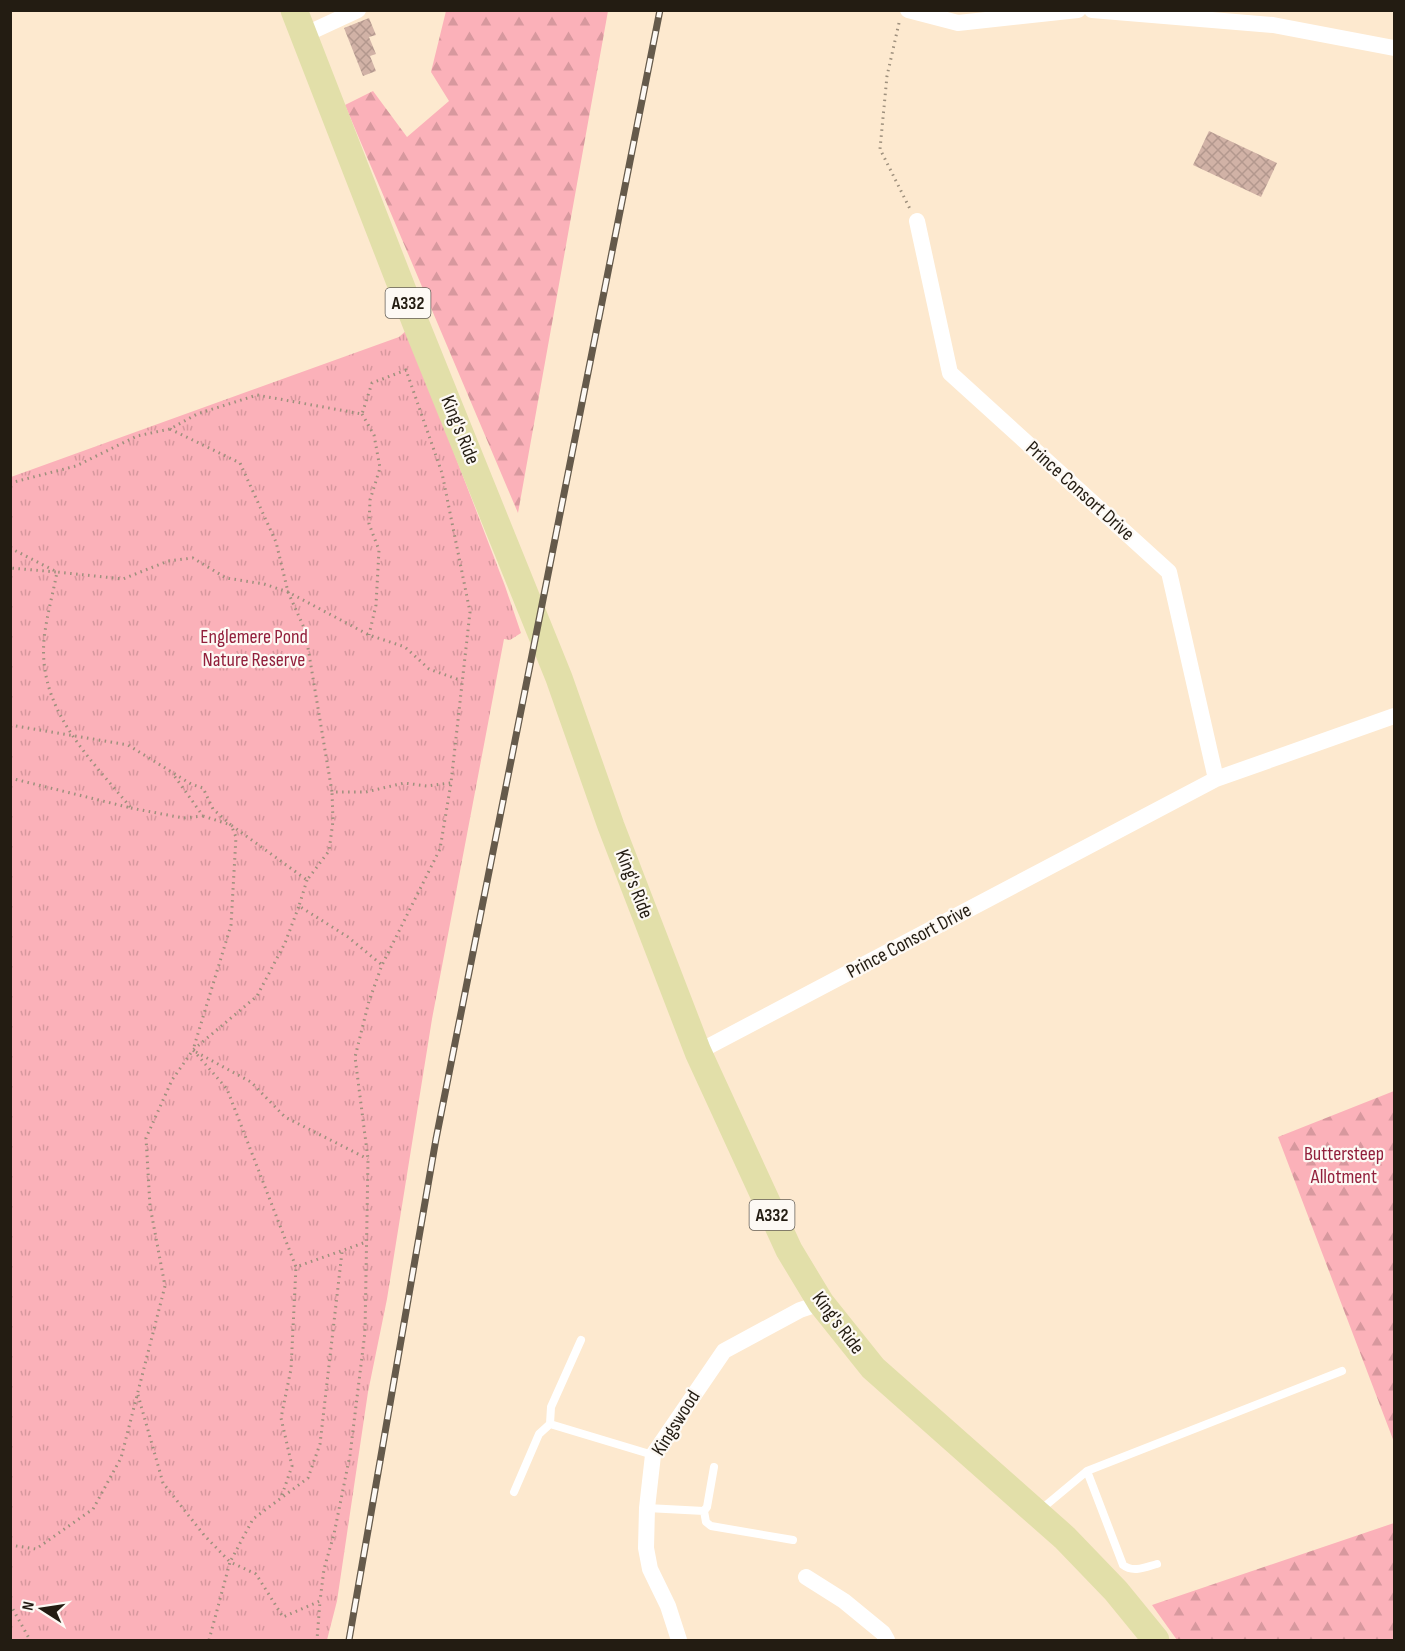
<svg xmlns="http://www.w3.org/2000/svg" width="1405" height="1651" font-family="'Sofia Sans Condensed',sans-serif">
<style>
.forest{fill:url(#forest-firs)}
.park{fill:url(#park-tufts)}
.building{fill:url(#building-cross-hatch)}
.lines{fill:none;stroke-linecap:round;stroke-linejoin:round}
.path{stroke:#9e907d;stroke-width:3;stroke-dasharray:1.5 4.5;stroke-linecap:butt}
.service{stroke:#fff;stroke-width:8}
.minor{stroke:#fff;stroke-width:16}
.primary{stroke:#e2dfa9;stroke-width:27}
.rail-casing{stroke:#655a4b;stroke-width:7}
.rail{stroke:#fdf9f4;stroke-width:4.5;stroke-dasharray:14;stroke-linecap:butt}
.labels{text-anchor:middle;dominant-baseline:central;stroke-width:4.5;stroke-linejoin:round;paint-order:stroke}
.shield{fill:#fdf9f4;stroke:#645e56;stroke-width:1.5}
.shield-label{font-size:18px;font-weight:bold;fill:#231c12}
.street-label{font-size:20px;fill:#231c12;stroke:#fdf9f4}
.park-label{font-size:20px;fill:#92203c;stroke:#fdf9f4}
</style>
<defs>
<pattern id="forest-firs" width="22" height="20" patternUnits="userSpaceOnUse" patternTransform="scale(1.5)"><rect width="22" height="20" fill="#fbb1b9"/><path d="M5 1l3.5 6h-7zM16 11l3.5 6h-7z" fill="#d7989e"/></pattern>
<pattern id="park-tufts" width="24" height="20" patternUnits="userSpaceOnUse" patternTransform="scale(1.5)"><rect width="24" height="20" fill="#fbb1b9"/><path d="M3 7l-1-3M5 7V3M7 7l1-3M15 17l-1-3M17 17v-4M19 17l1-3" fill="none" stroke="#d7989e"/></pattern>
<pattern id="building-cross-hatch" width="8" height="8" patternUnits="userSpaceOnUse" patternTransform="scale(1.5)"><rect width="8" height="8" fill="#d1b2a6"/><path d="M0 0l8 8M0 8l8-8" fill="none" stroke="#b3988e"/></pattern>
</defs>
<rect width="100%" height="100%" fill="#fde9cf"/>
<path class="forest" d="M 446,11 L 608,11 L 518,513 L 345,105 L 373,91 L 407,137 L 449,101 L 431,72 Z
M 1394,1091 L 1394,1442 L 1278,1137 Z
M 1394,1523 L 1394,1640 L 1177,1640 L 1152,1605 Z"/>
<path class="park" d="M 407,330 L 505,586 L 521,633 L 510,640 L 504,639 L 432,1019 L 387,1299 L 368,1392 L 337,1601 L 327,1640 L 11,1640 L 11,477 L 399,337 Z"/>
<path class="building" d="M 369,18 L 376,35 L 369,37 L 376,54 L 370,56 L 376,71 L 363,76 L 344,28 Z
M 1209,131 L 1277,163 L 1261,197 L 1193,165 Z"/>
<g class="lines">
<path class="path" d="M 899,23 L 887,76 L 880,149 L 910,209
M 362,414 L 374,435 L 380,468 L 370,500 L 369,524 L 379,550 L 376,605 L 369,635
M 170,429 L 240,463 L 276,542 L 288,592 L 305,630 L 332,792 L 366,792 L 404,783 L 427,786 L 451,783
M 10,483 L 76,466 L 137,436 L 170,429 L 197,414 L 257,395 L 362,414 L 372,383 L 406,370 L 442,473 L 470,612 L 451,783 L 440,849 L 382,965 L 369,1001 L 355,1057 L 368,1159 L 365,1332 L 350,1455 L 334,1534 L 324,1569 L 320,1601
M 10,548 L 57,572 L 10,568
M 10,725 L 128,745 L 191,784 L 203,788 L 213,809 L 231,825 L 236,837 L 231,925 L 193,1050 L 227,1089 L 296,1267 L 366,1242
M 10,778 L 131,808 C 90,758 38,710 44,640 C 46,618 53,594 57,572 L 123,579 L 168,561 L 193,558 L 226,578 L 264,584 L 288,592 L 369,635 L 405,647 L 429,669 L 460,680
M 131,808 L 183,818 L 203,816 L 173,774
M 203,816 L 231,825 L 307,880 L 329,851 L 333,821 L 332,792
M 307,880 L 299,906 L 348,937 L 382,965
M 196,1052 L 251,1082 L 285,1117 L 368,1159
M 138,1395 L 163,1483 L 204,1535 L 230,1562 L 253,1519 L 308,1478 L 320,1444 L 342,1252
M 282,1495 L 292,1466 L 281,1418 L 291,1369 L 296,1267
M 10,1545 L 36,1549 L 93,1509 L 121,1458 L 165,1286 L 150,1206 L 146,1138 L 172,1080 L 193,1050 L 257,996 L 285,943 L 299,906
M 10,1604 L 30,1640
M 209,1640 L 230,1562 L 256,1574 L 283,1617 L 320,1601 L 317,1640"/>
<path class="service" d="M 550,1424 L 551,1407 L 581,1340
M 1087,1471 L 1123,1565 C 1133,1573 1146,1567 1157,1564
M 514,1492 L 539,1434 L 550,1424 L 653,1455
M 647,1508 L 704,1511 L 707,1507 L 714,1467
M 704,1511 L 706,1522 L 711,1526 L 793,1540
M 1039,1511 L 1087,1471 L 1342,1371"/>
<path class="minor" d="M 908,10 L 958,23 L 1078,10
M 1092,10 L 1273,25 L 1394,48
M 304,35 L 358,10
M 917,221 L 950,373 L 1169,572 L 1216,779
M 698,1052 L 1216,779 L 1394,716
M 806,1577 L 844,1601 L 883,1633 L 887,1640
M 679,1640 L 668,1606 L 650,1569 L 646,1548 L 647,1508 L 653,1455 L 724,1351 L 800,1310 L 821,1303"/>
<path class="primary" d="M 294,10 L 416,324 L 559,678 L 611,826 L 698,1052 L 789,1250 L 821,1303 L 873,1368 L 1065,1538 L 1116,1591 L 1156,1640"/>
<g class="rail-casing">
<path id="rail" d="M 349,1640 L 436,1139 L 660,10"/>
</g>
<use href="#rail" class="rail"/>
</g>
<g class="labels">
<g class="shield">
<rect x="385.5" y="288" width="45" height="30" rx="4.5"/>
<rect x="749.5" y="1200" width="45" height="30" rx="4.5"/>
</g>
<g class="shield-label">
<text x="408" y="303">A332</text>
<text x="772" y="1215">A332</text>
</g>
<g class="street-label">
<text transform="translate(460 430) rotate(68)">King's Ride</text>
<text transform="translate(1080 491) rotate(42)">Prince Consort Drive</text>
<text transform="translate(634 884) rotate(69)">King's Ride</text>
<text transform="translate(909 941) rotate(-28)">Prince Consort Drive</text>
<text transform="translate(838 1323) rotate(53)">King's Ride</text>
<text transform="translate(676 1423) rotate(-58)">Kingswood</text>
</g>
<g class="park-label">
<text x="254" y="637">Englemere Pond<tspan x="254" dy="23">Nature Reserve</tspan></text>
<text x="1344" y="1154">Buttersteep<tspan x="1344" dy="23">Allotment</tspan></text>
</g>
</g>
<rect width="1405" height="1651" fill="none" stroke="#231c12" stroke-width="24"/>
<g transform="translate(42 1609) rotate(282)" stroke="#fdf9f4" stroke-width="4.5" paint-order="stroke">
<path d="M0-4.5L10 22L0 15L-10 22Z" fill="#231c12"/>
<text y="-9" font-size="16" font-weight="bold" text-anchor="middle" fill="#231c12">N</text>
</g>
</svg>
